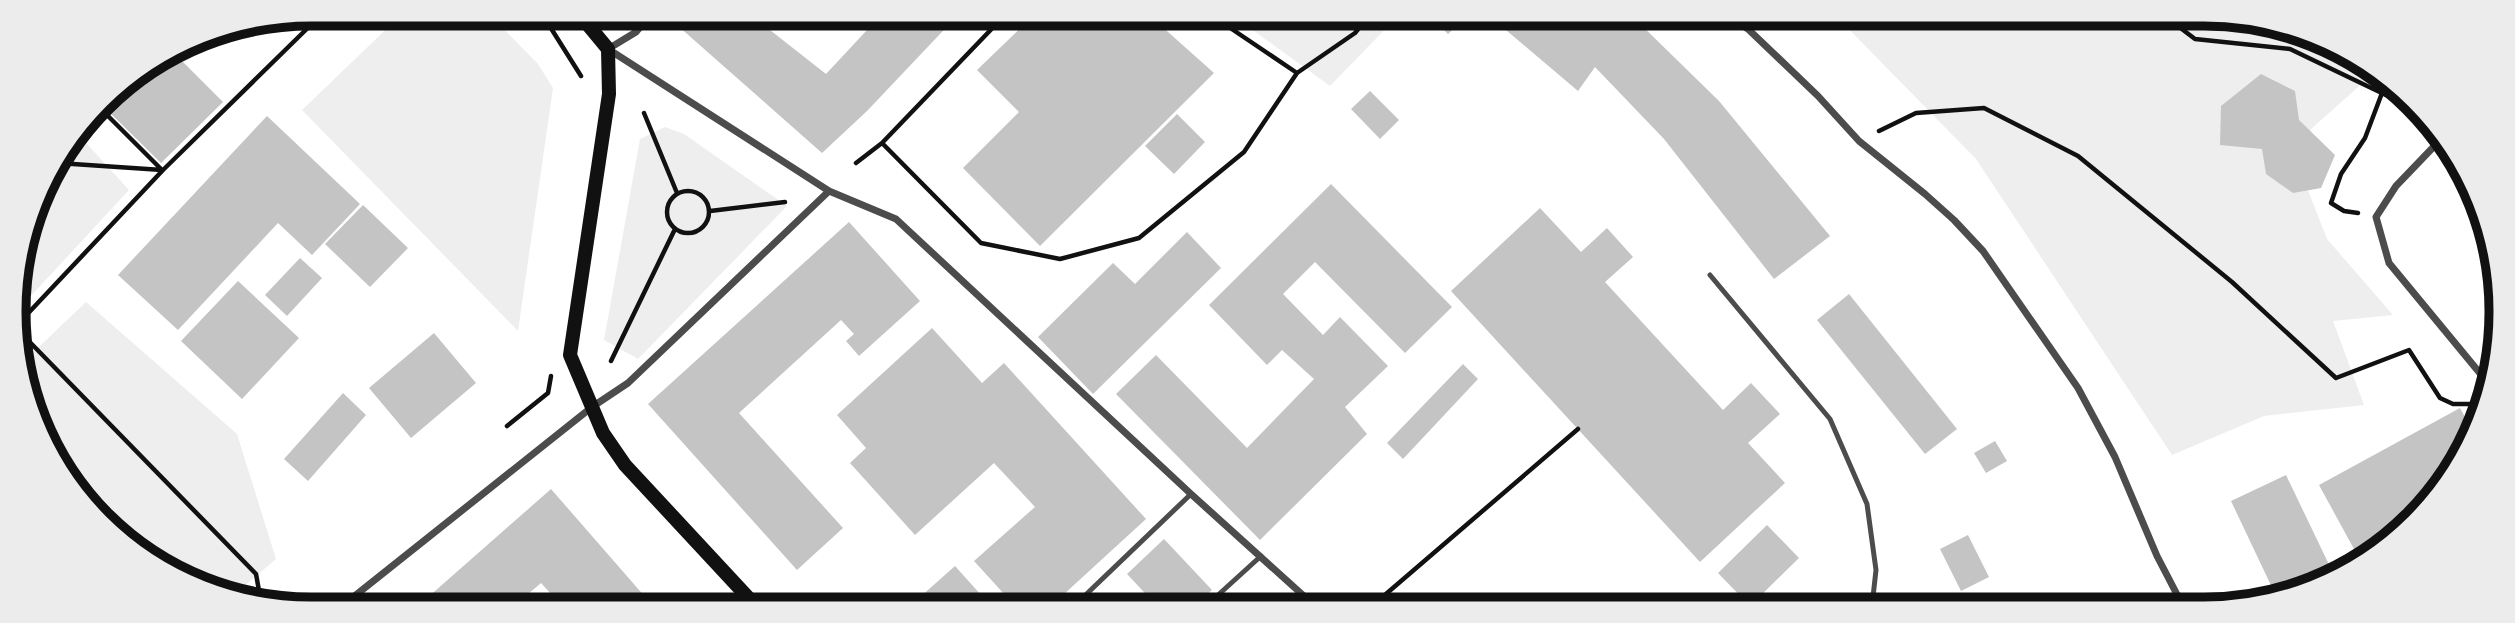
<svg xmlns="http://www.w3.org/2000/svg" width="2515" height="623" font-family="'PT Sans',sans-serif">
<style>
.green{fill:#eee}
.building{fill:#c4c4c4}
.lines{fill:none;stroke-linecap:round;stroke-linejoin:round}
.path{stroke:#111;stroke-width:4.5}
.service{stroke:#4c4c4c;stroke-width:5}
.minor{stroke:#4c4c4c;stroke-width:7}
.secondary{stroke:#111;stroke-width:14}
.rim{fill:none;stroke:#111;stroke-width:9}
</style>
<rect width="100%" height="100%" fill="#fff"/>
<path class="green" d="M 402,14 L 489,14 L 538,64 L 553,88 L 518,331 L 302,110 Z
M 1232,15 L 1399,15 L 1330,86 Z
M 1836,16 L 2243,17 L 2353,54 L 2374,73 L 2311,129 L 2302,175 L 2327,239 L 2393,315 L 2333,321 L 2364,405 L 2264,416 L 2172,455 L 1976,159 Z
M 665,127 L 684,134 L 787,206 L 638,359 L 604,340 L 640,139 Z
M 79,135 L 129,190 L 17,311 L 15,292 L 45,180 Z
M 86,302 L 237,434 L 276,559 L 235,594 L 172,572 L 53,447 L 24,389 L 22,363 Z"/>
<path class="building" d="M 672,14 L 751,15 L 826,74 L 881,15 L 958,15 L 867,111 L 822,153 L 669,18 Z
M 1034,15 L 1149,15 L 1214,73 L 1040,246 L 963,168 L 1019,112 L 977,70 Z
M 1430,16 L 1467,16 L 1448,34 Z
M 1497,16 L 1632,16 L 1719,101 L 1830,236 L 1774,279 L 1664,139 L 1595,67 L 1578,91 L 1493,19 Z
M 173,52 L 223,102 L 161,163 L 102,105 L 115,88 Z
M 2261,74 L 2295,91 L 2299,120 L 2335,155 L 2321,188 L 2293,193 L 2266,174 L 2262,149 L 2220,145 L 2221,106 Z
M 1370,91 L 1399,120 L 1380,139 L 1351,109 Z
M 1177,114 L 1205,142 L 1174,174 L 1145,146 Z
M 267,116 L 360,204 L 312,255 L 278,223 L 178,330 L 118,275 Z
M 1331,184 L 1452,307 L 1405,353 L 1315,262 L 1283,294 L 1323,335 L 1340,317 L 1388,366 L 1345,407 L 1367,434 L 1260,540 L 1116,394 L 1156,355 L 1247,448 L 1314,379 L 1282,350 L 1267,365 L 1209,305 Z
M 363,205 L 408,248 L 370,287 L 325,244 Z
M 1540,208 L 1581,252 L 1607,228 L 1633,257 L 1605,282 L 1723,410 L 1751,383 L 1780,414 L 1748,443 L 1785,483 L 1700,562 L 1451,291 Z
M 849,222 L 920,301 L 859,356 L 846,341 L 854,334 L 841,320 L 739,413 L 843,528 L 797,570 L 648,404 Z
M 1187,232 L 1221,268 L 1093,394 L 1038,337 L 1113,263 L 1135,284 Z
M 300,258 L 322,278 L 287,316 L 265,295 Z
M 238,281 L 299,338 L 242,399 L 181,341 Z
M 1849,294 L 1957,429 L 1925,454 L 1817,320 Z
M 932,328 L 982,383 L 1004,363 L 1146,519 L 1051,606 L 1015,606 L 974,561 L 1035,507 L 994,463 L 915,535 L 850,463 L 866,448 L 837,415 Z
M 434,333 L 476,383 L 411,438 L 369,388 Z
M 1463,364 L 1478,379 L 1403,459 L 1387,443 Z
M 343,393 L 366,415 L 308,481 L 284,459 Z
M 2460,408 L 2473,432 L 2470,443 L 2414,522 L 2360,560 L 2319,485 Z
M 1995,441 L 2007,461 L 1986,473 L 1974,453 Z
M 2286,475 L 2334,575 L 2313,585 L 2276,596 L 2231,501 Z
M 551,489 L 653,606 L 562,606 L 541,583 L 514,606 L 418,606 Z
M 1767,525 L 1799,558 L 1750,606 L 1718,573 Z
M 1968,535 L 1989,577 L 1961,591 L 1940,549 Z
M 1164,539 L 1212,590 L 1194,606 L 1157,606 L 1127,574 Z
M 955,566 L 991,606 L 910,606 Z"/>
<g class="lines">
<path class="path" d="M 542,14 L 581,76
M 2166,17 L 2195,39 L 2290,49 L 2413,108
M 1297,73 L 1355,33 L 1369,15
M 100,108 L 162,170
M 644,113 L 677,193
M 1879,131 L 1916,113 L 1984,108 L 2078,156 L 2232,282 L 2336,378 L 2409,350 L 2440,398 L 2453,404 L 2480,404
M 882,143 L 981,243 L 1060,259 L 1139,238 L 1244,152 L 1297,73 L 1211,15
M 58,163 L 162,170
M 856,163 L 882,143 L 1005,15
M667 212a21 21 0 1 1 42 0a21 21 0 1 1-42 0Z
M 710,211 L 785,202
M 2358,213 L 2344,211 L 2331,203 L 2341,174 L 2365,138 L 2382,93
M 18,324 L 163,170 L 322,14
M 19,331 L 256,574 L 261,602
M 611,361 L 675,229
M 507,426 L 548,393 L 551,376
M 1372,606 L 1578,429"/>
<path class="service" d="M 1710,275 L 1830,419 L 1867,504 L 1876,570 L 1872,606
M 1074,606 L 1191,494
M 1206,606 L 1261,556"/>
<path class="minor" d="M 651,14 L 636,32 L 608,49 L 829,191 L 896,219 L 1191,494 L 1315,606
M 1729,16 L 1748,29 L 1818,96 L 1859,141 L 1925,194 L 1954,220 L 1983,251 L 2078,388 L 2115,457 L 2157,556 L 2183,606
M 2443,137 L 2396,186 L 2376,217 L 2389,263 L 2488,383
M 342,606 L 592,407 L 628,383 L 829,191"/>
<path class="secondary" d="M 579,14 L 608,49 L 609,94 L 570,355 L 603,433 L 625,465 L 756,606"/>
</g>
<path d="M0 0H2515V623H0ZM311 26H2204A285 285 0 0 1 2489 311V312A285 285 0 0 1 2204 597H311A285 285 0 0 1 26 312V311A285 285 0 0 1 311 26Z" fill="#ececec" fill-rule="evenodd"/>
<path class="rim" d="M311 26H2204A285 285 0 0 1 2489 311V312A285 285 0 0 1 2204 597H311A285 285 0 0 1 26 312V311A285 285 0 0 1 311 26Z"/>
</svg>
